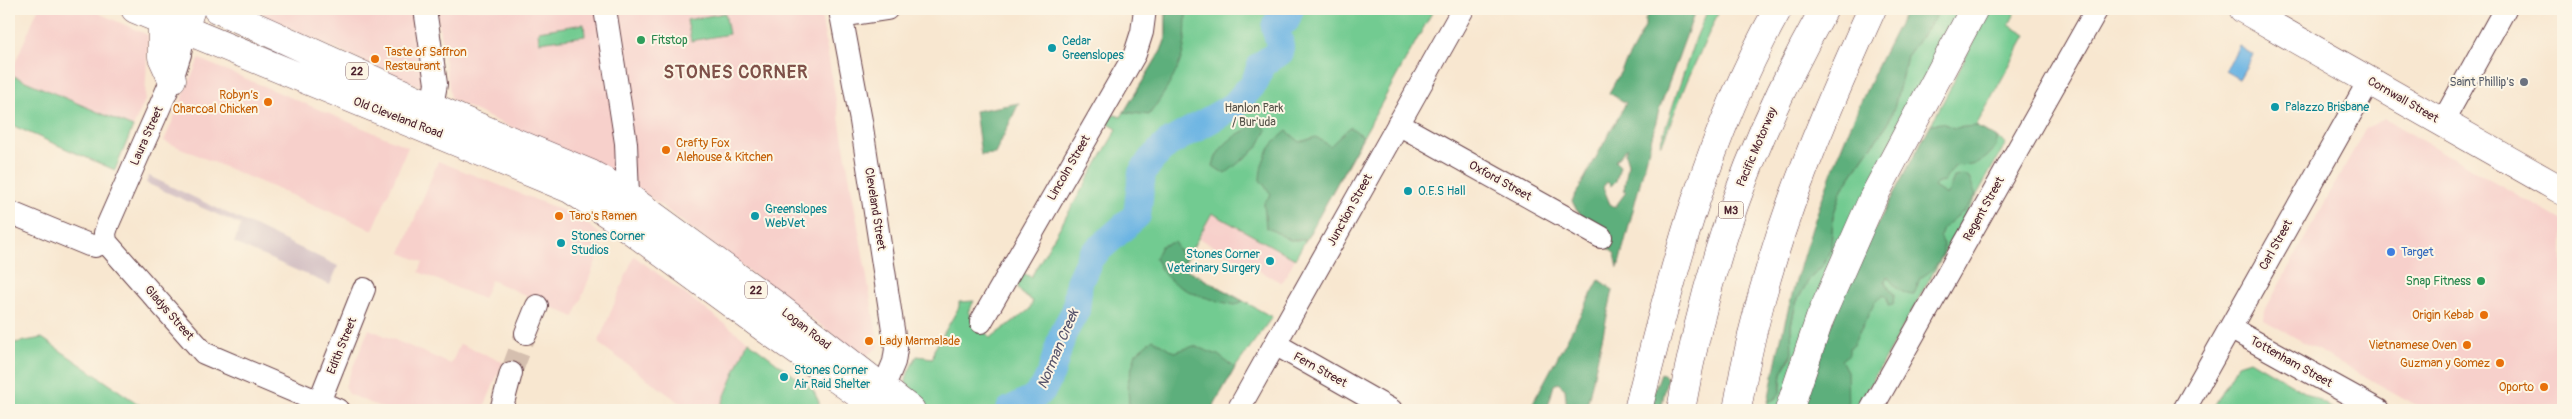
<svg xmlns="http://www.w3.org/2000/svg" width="2572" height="419" font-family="Pangolin,sans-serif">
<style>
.built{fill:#f7d0cb}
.industrial{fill:#d2bec2}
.green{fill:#72cb91;stroke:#5e755e}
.forest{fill:#5daf7b;stroke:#546753;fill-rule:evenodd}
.water{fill:#6bb4e3;stroke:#5a6a87}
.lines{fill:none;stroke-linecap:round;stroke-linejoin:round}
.river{stroke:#6bb4e3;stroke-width:28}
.minor-tunnel{stroke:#d5bfaf;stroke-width:22;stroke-dasharray:22 11;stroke-linecap:butt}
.minor-casing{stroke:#643d44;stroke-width:24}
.major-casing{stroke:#643d44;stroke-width:29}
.highway-casing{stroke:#643d44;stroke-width:29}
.minor{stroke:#fff;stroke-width:22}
.major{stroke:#fff;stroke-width:28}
.highway{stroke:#fff;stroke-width:28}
.leisure-dot{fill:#2e9e5b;stroke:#fcf5e5;stroke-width:2}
.culture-dot{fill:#0f9aa8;stroke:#fcf5e5;stroke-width:2}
.food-dot{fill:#e8710a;stroke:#fcf5e5;stroke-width:2}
.worship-dot{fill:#6b7280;stroke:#fcf5e5;stroke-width:2}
.shop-dot{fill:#3f7fe0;stroke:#fcf5e5;stroke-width:2}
.labels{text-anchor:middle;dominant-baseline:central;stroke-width:4;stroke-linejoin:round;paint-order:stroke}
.shield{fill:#fcf5e5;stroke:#7f5f63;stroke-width:1}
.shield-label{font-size:11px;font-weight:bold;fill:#4a1f2b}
.leisure-label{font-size:12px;fill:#27864d;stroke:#fcf5e5;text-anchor:start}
.culture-label{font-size:12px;fill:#0d838f;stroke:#fcf5e5;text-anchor:start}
.food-label{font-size:12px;fill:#c56008;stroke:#fcf5e5;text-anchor:end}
.worship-label{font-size:12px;fill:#5b616d;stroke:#fcf5e5;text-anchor:end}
.street-label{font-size:12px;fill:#4a1f2b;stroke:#fcf5e5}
.park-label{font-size:12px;fill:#56534a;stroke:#fcf5e5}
.shop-label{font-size:12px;fill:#366cbe;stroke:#fcf5e5;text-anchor:start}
.water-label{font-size:14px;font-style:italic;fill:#56536b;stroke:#fcf5e5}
.district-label{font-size:18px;font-weight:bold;letter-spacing:1px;fill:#7f5149;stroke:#fcf5e5}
</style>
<rect width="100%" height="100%" fill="#fcf5e5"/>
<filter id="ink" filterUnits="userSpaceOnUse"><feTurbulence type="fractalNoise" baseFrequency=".02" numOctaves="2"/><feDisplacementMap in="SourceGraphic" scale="10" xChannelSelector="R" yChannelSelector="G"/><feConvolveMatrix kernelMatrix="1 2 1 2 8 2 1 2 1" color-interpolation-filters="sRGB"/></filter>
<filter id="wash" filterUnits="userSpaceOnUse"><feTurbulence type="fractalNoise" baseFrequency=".0096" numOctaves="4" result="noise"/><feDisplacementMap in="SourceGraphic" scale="20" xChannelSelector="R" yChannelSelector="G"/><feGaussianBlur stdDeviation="1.12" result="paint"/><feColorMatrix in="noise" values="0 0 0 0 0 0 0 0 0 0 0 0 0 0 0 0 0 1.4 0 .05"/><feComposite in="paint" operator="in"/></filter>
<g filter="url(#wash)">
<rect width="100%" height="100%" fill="#f8e7d0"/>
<path class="built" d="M 38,9 L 89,9 L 148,35 L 145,100 L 133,127 L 10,75 Z
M 260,9 L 411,9 L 424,88 L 267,19 Z
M 436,9 L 820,9 L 879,346 L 864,358 L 639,189 L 451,99 Z
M 199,59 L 408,147 L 373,230 L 164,141 Z
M 2385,119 L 2563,221 L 2563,410 L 2425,410 L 2264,320 L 2265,310 L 2366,128 Z
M 438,161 L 577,216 L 605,238 L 574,317 L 491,280 L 483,299 L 419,272 L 423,262 L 401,253 Z
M 1212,213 L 1295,259 L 1282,283 L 1198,238 Z
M 634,256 L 748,341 L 719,410 L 690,410 L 598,343 Z
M 369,329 L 451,364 L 460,344 L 503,362 L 483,410 L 387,410 L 349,394 L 345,386 Z"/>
<path class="industrial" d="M 149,176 L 338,266 L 330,285 L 234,243 L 241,225 L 146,183 Z"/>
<path class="green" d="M 1166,9 L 1434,9 L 1295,259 L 1212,213 L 1182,267 L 1272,317 L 1235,368 L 1211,410 L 930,410 C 904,388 898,388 917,356 L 933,358 L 934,350 L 959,307 L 959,302 L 974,301 L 968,312 L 990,338 L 1029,310 L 1033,301 C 1018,293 1015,287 1019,271 L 1031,277 L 1117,129 L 1105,122 L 1109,113 L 1121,117 L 1161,51 L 1166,38 Z
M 1708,9 L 1720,9 L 1687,81 L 1662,144 L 1660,144 L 1693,45 Z
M 1941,9 L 1961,9 L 1778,410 L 1766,410 L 1768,402 L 1771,401 L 1781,389 L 1782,373 L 1791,357 L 1791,325 L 1796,303 L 1808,281 L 1824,264 L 1831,248 L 1833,216 L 1842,189 L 1888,123 L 1894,108 L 1907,56 Z
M 1989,9 L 2017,9 L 2009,25 L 2026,35 L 1976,126 L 2006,143 L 1856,410 L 1800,410 L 1847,281 L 1952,85 Z
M 725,13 L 729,34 L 691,41 L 687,20 Z
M 584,24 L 585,36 L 539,42 L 538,31 Z
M 9,74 L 133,127 L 115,170 L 9,124 Z
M 42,338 L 147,410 L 9,410 L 9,344 Z
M 748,341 L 813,390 L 819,402 L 819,410 L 719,410 Z
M 2250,360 L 2335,410 L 2212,410 L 2238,364 Z"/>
<path class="forest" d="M 1166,9 L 1187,9 C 1185,19 1186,30 1185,40 C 1182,69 1165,92 1149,115 L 1124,112 L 1161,51 L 1166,38 Z
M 1650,9 L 1665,9 L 1666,14 L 1670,15 L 1674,9 L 1696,9 L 1659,110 L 1618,268 L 1615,254 L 1607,247 L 1607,240 L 1577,211 L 1572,201 L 1626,103 L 1609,93 L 1645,27 L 1645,20 ZM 1628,147 L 1625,154 L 1628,164 L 1624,190 L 1626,192 L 1615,207 L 1610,204 L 1603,187 L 1607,182 L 1611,186 L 1616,181 L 1620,166 L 1615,161 Z
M 1907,9 L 1941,9 L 1907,56 L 1894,108 L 1888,123 L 1842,189 L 1833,216 L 1831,248 L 1824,264 L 1808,281 L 1796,303 L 1791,325 L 1792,353 L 1782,373 L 1780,393 L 1775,399 L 1768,402 C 1793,263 1840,132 1907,9 Z
M 1019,103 L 995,154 L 981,155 L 975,111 Z
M 1259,123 L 1267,130 L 1258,147 L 1225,174 L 1213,166 C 1218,143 1239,133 1259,123 Z
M 1942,123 L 1954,128 L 1976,126 L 1997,138 C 1999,149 1982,163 1972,165 C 1966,166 1961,165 1955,166 L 1944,181 L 1938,182 L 1934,187 L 1947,195 L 1954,177 L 1963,175 L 1969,178 L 1976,195 L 1965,210 L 1943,228 L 1940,236 C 1950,253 1935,270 1920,278 L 1914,295 C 1901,295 1894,285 1887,276 L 1885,281 L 1894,295 L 1893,305 L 1888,306 L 1887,297 L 1884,295 L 1876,300 L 1853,345 L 1849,348 L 1849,354 L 1841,360 L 1847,371 L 1848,410 L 1800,410 L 1847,281 L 1931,124 Z
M 1350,127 L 1363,136 L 1306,240 L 1290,240 L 1266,227 L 1264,203 L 1271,194 L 1260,180 C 1261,158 1270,144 1287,131 L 1300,142 L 1316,137 L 1330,146 Z
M 1174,242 L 1186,261 L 1182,267 L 1243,301 L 1235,305 C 1213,300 1181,293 1165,275 C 1161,271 1158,263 1155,258 L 1161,246 Z
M 1599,280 L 1613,290 L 1586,410 L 1567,410 L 1565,389 L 1558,383 L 1554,385 L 1547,410 L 1529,410 Z
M 1153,339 L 1174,352 L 1194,346 L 1218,355 L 1235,368 L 1211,410 L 1129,410 L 1128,382 L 1136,353 Z
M 1661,373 L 1667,378 L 1661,410 L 1647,410 Z"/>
<path class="water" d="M 2239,46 L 2253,55 L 2239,79 L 2225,71 Z"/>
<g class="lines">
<path class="river" d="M 1010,410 L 1032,399 L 1043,389 L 1051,373 L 1063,333 L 1076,310 L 1079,282 L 1091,256 L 1137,215 L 1142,173 L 1151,160 L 1167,144 L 1234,106 L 1255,82 L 1261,65 L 1280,52 L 1280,44 L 1275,27 L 1277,23 L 1286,20 L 1290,9"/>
</g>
</g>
<g filter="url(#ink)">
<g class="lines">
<path class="minor-tunnel" d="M 511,373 L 526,333"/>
<g class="minor-casing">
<path id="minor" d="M 425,9 L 436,84 L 432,106
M 605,9 L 626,143 L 628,195 L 631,208
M 840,9 L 861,121 L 896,349 L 894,362 L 877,403
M 841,16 L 887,9
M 2442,123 L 2505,9
M 1398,124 L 1601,237
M 9,212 L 89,245 L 95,246 L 106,242 L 204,353 L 338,410
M 106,242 L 105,233 L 108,224 L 172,79 L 180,54 L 184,29
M 981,322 L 1135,54 L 1142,32 L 1145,9
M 2230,328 L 2378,410
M 526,333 L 537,306
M 1275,344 L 1391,410
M 319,402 L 364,289
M 501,410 L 511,373
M 1238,410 L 1463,9
M 1871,410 L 2097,9
M 2184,410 L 2369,81"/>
</g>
<g class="major-casing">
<path id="major" d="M 2243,9 L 2563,191
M 184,29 L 191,9"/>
</g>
<g class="highway-casing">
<path id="highway" d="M 135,9 L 570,189 L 613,217 L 767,330 L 881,410
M 217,9 L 462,120 L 591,174 L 613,186 L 773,303 L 911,410
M 162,20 L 162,57 L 172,79
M 1638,410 C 1672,272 1708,134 1778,9
M 1681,410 C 1706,265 1752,137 1824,9
M 1737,410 C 1761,263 1811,143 1872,9
M 1789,410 L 1820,318 L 1873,198 L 1974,9"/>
</g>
<use href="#minor" class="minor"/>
<use href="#major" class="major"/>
<use href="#highway" class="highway"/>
</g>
</g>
<g class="leisure-dot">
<circle cx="641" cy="40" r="5"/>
<circle cx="2481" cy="281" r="5"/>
</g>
<g class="culture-dot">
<circle cx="1052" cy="48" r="5"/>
<circle cx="2275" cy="107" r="5"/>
<circle cx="1408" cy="191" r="5"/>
<circle cx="755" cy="216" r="5"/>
<circle cx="561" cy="243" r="5"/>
<circle cx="1270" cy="261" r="5"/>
<circle cx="784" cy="377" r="5"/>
</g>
<g class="food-dot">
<circle cx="375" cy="59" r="5"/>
<circle cx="268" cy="102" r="5"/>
<circle cx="666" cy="150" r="5"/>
<circle cx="559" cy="216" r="5"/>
<circle cx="2484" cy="315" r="5"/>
<circle cx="869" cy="341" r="5"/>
<circle cx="2467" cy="345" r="5"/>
<circle cx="2500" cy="363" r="5"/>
<circle cx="2544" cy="387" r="5"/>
</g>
<circle class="worship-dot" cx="2524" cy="82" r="5"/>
<circle class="shop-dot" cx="2391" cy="252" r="5"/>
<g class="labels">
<g class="shield">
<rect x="346" y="62.5" width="22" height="17" rx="4"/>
<rect x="1718.5" y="201.5" width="25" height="17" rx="4"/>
<rect x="745" y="281.5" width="22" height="17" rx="4"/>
</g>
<g class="shield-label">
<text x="357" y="71">22</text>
<text x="1731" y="210">M3</text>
<text x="756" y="290">22</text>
</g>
<g class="leisure-label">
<text x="651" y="40">Fitstop</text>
<text x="2471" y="281" text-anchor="end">Snap Fitness</text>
</g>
<g class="culture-label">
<text x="1062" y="41">Cedar<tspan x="1062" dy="14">Greenslopes</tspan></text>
<text x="2285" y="107">Palazzo Brisbane</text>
<text x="1418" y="191">O.E.S Hall</text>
<text x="765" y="209">Greenslopes<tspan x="765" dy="14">WebVet</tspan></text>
<text x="571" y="236">Stones Corner<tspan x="571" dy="14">Studios</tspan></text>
<text x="1260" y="254" text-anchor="end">Stones Corner<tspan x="1260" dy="14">Veterinary Surgery</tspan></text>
<text x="794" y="370">Stones Corner<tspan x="794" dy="14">Air Raid Shelter</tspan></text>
</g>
<g class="food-label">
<text x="385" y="52" text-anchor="start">Taste of Saffron<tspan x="385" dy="14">Restaurant</tspan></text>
<text x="258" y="95">Robyn’s<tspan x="258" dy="14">Charcoal Chicken</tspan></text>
<text x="676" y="143" text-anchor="start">Crafty Fox<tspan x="676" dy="14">Alehouse &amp; Kitchen</tspan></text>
<text x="569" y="216" text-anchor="start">Taro's Ramen</text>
<text x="2474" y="315">Origin Kebab</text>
<text x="879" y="341" text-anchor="start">Lady Marmalade</text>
<text x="2457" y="345">Vietnamese Oven</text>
<text x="2490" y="363">Guzman y Gomez</text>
<text x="2534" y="387">Oporto</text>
</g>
<g class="worship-label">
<text x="2514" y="82">Saint Phillip's</text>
</g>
<g class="street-label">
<text transform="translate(2403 100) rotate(30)">Cornwall Street</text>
<text transform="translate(398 118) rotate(21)">Old Cleveland Road</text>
<text transform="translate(147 136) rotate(-66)">Laura Street</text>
<text transform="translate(1757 147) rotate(-67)">Pacific Motorway</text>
<text transform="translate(1069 168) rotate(-60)">Lincoln Street</text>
<text transform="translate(1500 181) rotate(29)">Oxford Street</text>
<text transform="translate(875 209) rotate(81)">Cleveland Street</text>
<text transform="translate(1984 209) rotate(-61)">Regent Street</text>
<text transform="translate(1350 210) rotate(-61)">Junction Street</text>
<text transform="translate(2276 245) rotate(-61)">Carl Street</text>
<text transform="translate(169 313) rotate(49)">Gladys Street</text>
<text transform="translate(806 329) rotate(38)">Logan Road</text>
<text transform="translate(342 346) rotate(-68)">Edith Street</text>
<text transform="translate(2291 362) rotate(29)">Tottenham Street</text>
<text transform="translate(1320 370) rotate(29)">Fern Street</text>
</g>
<g class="park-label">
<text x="1254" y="108">Hanlon Park<tspan x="1254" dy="14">/ Bur'uda</tspan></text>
</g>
<g class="shop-label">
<text x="2401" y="252">Target</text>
</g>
<g class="water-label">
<text transform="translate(1058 349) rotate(-67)">Norman Creek</text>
</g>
<g class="district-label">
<text x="736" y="72">STONES CORNER</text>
</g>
</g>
<rect width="2572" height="419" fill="none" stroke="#fcf5e5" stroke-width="30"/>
</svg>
